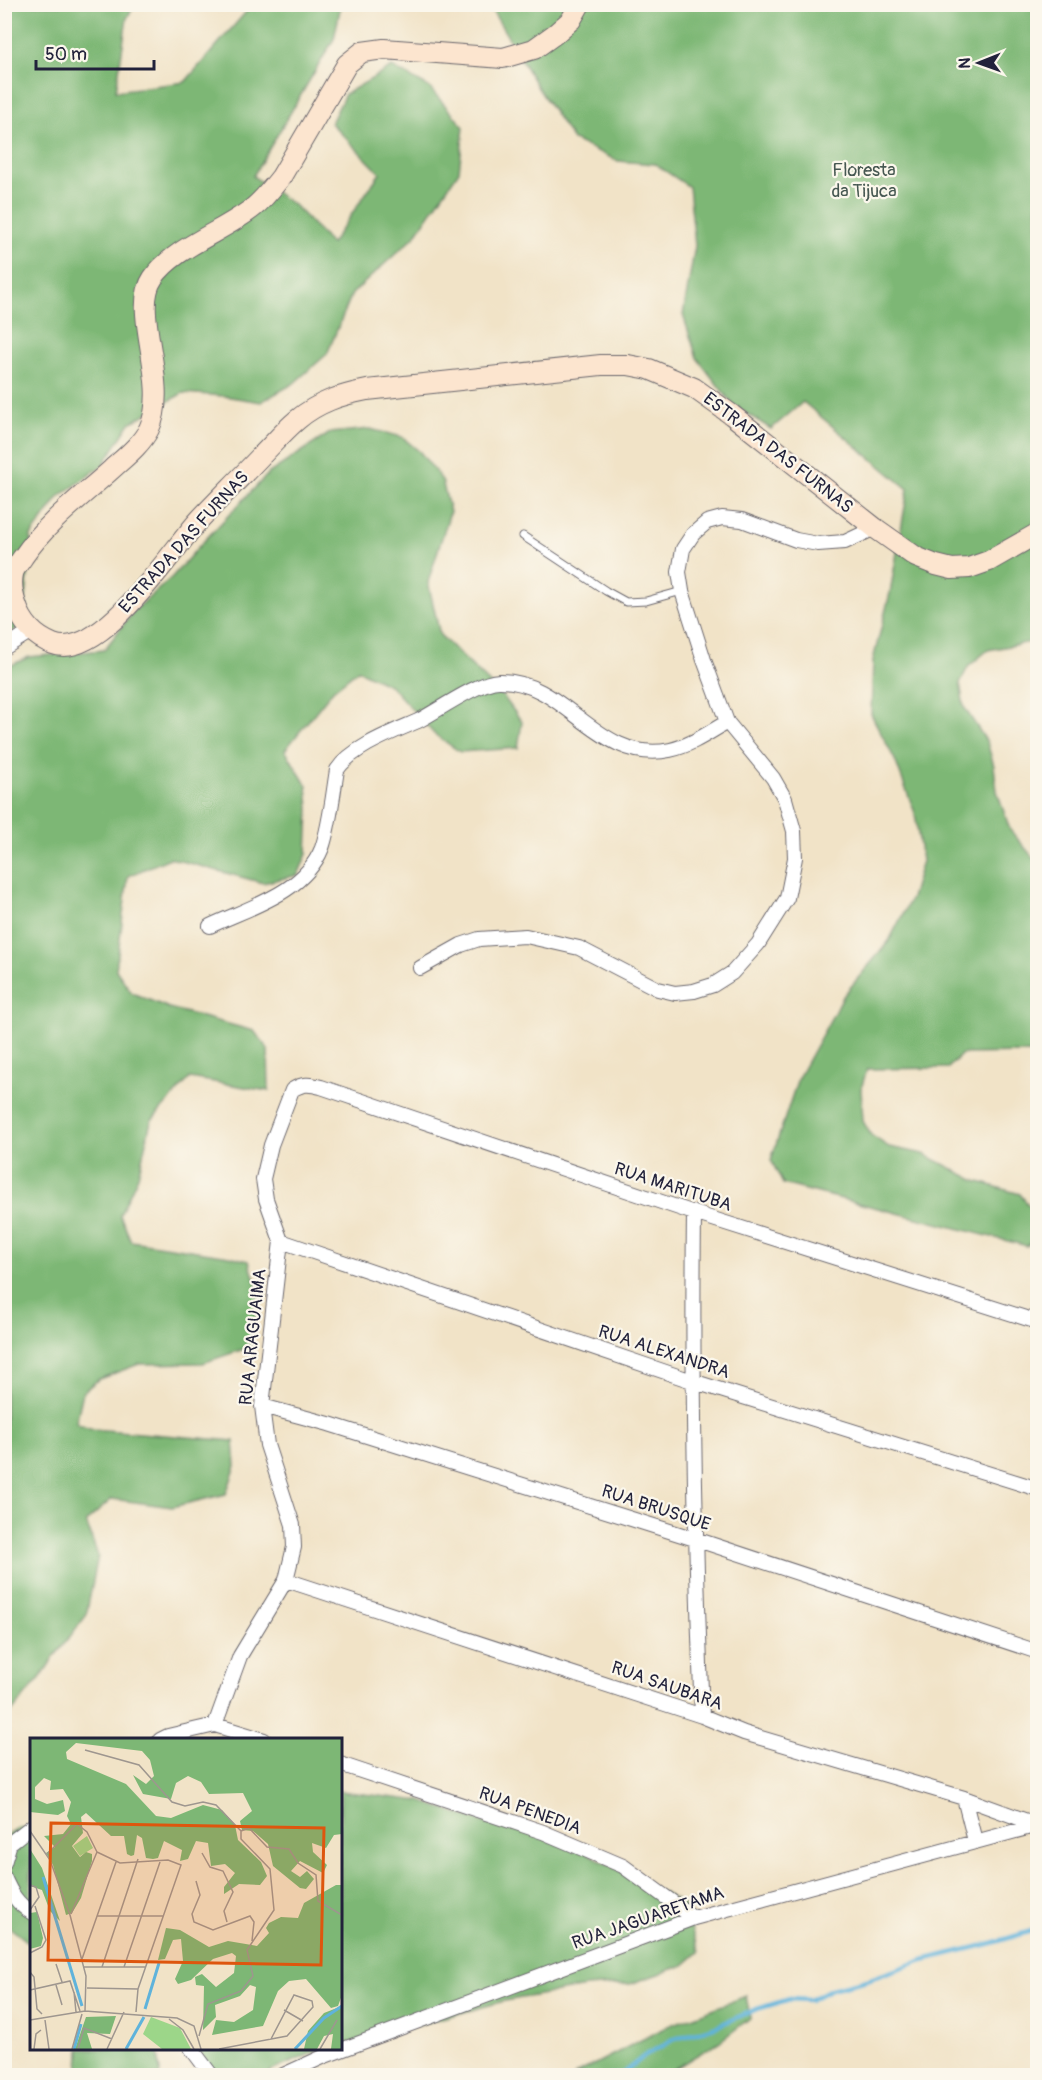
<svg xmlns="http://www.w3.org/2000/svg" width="1042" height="2080" font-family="Pangolin,sans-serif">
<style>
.forest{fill:#7db775;stroke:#506c58;stroke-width:1.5}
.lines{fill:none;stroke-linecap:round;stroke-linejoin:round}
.stream{stroke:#5fb3db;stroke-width:4.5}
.service-casing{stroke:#6a666c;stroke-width:9}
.minor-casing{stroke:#6a666c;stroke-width:16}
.secondary-casing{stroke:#6a666c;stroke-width:22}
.service{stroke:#fff;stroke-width:7}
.minor{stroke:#fff;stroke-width:14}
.secondary{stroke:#fce5cf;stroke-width:20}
.labels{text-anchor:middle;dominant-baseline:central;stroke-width:4.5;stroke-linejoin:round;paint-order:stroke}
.park-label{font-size:18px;fill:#475852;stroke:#fbf7ec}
.street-label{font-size:18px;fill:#22223b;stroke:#fbf7ec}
.inset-river{fill:none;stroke:#5fb3db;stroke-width:3}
.inset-road{fill:none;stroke:#9e968f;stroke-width:1.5}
.view{fill:#de560e;fill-opacity:0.15;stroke:#de560e;stroke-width:3}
.inset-edge{fill:none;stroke:#22223b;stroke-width:3}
</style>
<rect width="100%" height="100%" fill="#fbf7ec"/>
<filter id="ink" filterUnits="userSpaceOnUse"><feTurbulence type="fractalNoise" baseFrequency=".0167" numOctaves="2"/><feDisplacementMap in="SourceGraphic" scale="12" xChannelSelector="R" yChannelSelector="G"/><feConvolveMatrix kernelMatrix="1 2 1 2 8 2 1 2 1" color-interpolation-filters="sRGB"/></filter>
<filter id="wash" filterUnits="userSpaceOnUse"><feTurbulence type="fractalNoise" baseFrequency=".008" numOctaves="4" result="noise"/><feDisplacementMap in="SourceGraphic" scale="24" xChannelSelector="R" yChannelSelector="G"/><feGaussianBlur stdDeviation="1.35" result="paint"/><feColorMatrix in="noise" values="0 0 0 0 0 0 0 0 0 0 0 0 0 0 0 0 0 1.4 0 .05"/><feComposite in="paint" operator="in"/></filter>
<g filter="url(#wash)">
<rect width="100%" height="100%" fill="#f1e3c7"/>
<path class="forest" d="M 4,5 L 135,5 L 127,18 L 116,91 L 185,82 L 252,5 L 341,5 L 334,39 L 253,176 L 295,206 L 331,244 L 380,173 L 331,123 L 345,94 L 392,67 L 429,87 L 464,127 L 459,171 L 415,236 L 352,294 L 327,354 L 293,384 L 261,402 L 224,396 L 183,393 L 130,423 L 103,465 L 59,497 L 31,536 L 24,624 L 5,636 Z
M 489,5 L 1037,5 L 1037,641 L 988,650 L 968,667 L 960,683 L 964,707 L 987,742 L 994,766 L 997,791 L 1010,830 L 1037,862 L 1037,1055 L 1028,1053 L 962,1054 L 948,1068 L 867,1069 L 861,1089 L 863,1121 L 871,1135 L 889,1147 L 924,1154 L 976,1181 L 1020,1194 L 1037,1216 L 1037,1238 L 1027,1246 L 783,1184 L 771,1160 L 798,1078 L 844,995 L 889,941 L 911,898 L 922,861 L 915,813 L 895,760 L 871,714 L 873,660 L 890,593 L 908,489 L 803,402 L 771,429 L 733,405 L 697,358 L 683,315 L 695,246 L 689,187 L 655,164 L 618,161 L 573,140 L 538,88 Z
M 370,429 L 402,437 L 420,452 L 442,480 L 450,512 L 428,582 L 440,635 L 503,696 L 522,722 L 518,748 L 460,752 L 434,734 L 391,686 L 358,670 L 333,690 L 285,750 L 307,786 L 309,808 L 307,854 L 298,875 L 263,883 L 170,858 L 128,876 L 116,970 L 132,993 L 169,1008 L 254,1031 L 268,1049 L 269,1091 L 190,1078 L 151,1121 L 138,1176 L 120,1215 L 131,1241 L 230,1256 L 249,1261 L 260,1295 L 250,1347 L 203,1363 L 139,1364 L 99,1379 L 83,1392 L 76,1423 L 93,1429 L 234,1441 L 236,1466 L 226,1494 L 172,1507 L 112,1499 L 86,1522 L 98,1556 L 86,1616 L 54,1657 L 41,1677 L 5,1720 L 5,668 L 29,657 L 104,650 L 134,611 L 172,577 L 201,544 L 269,473 L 330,433 Z
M 340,1791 L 420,1801 L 486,1823 L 563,1840 L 683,1904 L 699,1952 L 684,1965 L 630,1984 L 586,1987 L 504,2001 L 341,2046 Z
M 19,1828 L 31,1828 L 31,1944 L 5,1924 L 4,1838 Z
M 746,1996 L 750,2018 L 719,2042 L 669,2072 L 661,2076 L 574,2075 L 668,2026 Z
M 80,2049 L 158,2049 L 160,2073 L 159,2076 L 79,2075 Z
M 186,2049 L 331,2049 L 315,2052 L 271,2071 L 266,2076 L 204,2075 Z"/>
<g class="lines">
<path class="stream" d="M 610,2076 L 622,2074 L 643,2057 L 672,2040 L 717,2026 L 757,2009 L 790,1999 L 810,2000 L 831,1989 L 867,1980 L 923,1960 L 989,1944 L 1038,1929"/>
</g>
</g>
<g filter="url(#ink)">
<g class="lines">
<g class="service-casing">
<path id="service" d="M 523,536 L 606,591 L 626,602 L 646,601 L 682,591"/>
</g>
<g class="minor-casing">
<path id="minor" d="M 4,648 L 31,631
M 210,926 C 250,907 304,893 322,848 C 330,825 333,794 337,770 C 352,747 393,732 418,721 C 437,711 480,681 499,681 C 567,680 597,765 670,750 C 690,746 710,732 727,722
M 420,968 L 461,945 L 479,939 L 526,936 L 579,948 L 658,989 L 675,993 L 694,991 L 713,985 L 732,973 L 758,944 L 787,898 L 795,858 L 794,831 L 785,799 L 773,778 L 727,722 L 704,660 L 682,591 L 679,572 L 683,549 L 693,534 L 707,522 L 722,518 L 742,520 L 796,540 L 818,544 L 845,542 L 875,528
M 694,1213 C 692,1381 695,1548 702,1716
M 281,1241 L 692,1381 L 1038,1489
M 262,1406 L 329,1424 L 695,1539 L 1038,1652
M 286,1580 L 702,1716 L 744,1733 L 964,1798 L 1038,1825
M 215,1725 L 240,1656 L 286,1580 L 294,1547 L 293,1525 L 267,1445 L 262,1406 L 281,1241 L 266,1199 L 263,1179 L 271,1145 L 292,1090 C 303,1083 310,1084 321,1087 L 694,1213 L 1038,1322
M 160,1740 L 168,1736 L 215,1725 L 264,1740
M 340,1764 L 543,1832 L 623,1866 L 694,1918
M 964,1798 L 975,1841
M 4,1863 L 10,1843 L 32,1826
M 4,1877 C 11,1893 17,1904 32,1913
M 191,2048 L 212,2076
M 281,2076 L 325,2056 L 694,1918 L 1038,1825"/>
</g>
<g class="secondary-casing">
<path id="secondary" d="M 580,4 L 571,20 L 555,34 L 534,49 L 503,58 L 384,49 L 362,52 L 347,64 L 281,177 C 273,187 264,199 254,207 C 225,231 174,247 153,278 C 130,311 171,384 149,429 C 141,445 124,458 111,470 C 81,497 46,523 23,557 C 20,562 14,568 13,574 C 11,584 13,595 16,604 C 22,623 35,637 53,644 C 101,662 172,549 200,519 C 220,498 241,477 261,456 C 273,444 284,431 297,420 C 318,402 341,395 367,390 L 601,365 L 628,365 L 649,369 L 694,388 L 732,415 L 875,528 L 916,557 L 936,565 L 952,569 L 969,568 L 989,561 L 1038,533"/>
</g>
<use href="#service" class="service"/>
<use href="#minor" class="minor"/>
<use href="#secondary" class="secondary"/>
</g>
</g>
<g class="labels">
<g class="park-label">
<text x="864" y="170">Floresta<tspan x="864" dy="21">da Tijuca</tspan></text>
</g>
<g class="street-label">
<text transform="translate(778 453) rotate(38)">ESTRADA DAS FURNAS</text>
<text transform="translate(184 542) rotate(-48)">ESTRADA DAS FURNAS</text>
<text transform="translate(673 1187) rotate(18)">RUA MARITUBA</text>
<text transform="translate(253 1337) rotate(-84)">RUA ARAGUAIMA</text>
<text transform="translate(664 1352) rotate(18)">RUA ALEXANDRA</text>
<text transform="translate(656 1508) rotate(18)">RUA BRUSQUE</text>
<text transform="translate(667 1686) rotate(19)">RUA SAUBARA</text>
<text transform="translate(530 1811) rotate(20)">RUA PENEDIA</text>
<text transform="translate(648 1918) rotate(-19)">RUA JAGUARETAMA</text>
</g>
</g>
<g transform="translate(30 1738)">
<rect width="312" height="312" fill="#f1e3c7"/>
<path d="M 57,98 L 63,110 L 50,118 L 43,108 ZM 121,279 L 150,290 L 161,311 L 132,311 L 113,296 Z" fill="#9cd689"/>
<path d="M 0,1 L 312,1 L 312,96 L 304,97 L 296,110 L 282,105 L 283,114 L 297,127 L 293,135 L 270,123 L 261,133 L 270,139 L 277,133 L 284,141 L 276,151 L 270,150 L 243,128 L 238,106 L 223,93 L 212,92 L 210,83 L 222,73 L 213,55 L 179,56 L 171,44 L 158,38 L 146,45 L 141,61 L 113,56 L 103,37 L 116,46 L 124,38 L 120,22 L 112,13 L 46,5 L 36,14 L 37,21 L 96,46 L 126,78 L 141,80 L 173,67 L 192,72 L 205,87 L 208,102 L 231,124 L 237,138 L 230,147 L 209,146 L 194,156 L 194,149 L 205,135 L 195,126 L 181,128 L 178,105 L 166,103 L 158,121 L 150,123 L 152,112 L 134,103 L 128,120 L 123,121 L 116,120 L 112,100 L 107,97 L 104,117 L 101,118 L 97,116 L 94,98 L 81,98 L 56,75 L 51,79 L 53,95 L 42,108 L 50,119 L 56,114 L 62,116 L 62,123 L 51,160 L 42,175 L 36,177 L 23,127 L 16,115 L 25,109 L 14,98 L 33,96 L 41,86 L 37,78 L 41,64 L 33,51 L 20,52 L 21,43 L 14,40 L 5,49 L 5,61 L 17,66 L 33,62 L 35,73 L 28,77 L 0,74 ZM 0,111 L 12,130 L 30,183 L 20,173 L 12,152 L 0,148 ZM 306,147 L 312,147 L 312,257 L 308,268 L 301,270 L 276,241 L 259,243 L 248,253 L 233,288 L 182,297 L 186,282 L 204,284 L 223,272 L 226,249 L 220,247 L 210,258 L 185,267 L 186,279 L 173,292 L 174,248 L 166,247 L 165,239 L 172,236 L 186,249 L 204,235 L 206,218 L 202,215 L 183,221 L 161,242 L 148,246 L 145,241 L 153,223 L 151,201 L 143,202 L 135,221 L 128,222 L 136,190 L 150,192 L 179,209 L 198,203 L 227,208 L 239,195 L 236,190 L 239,185 L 251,179 L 268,180 L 274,165 ZM 7,174 L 13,200 L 11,208 L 0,211 L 0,175 ZM 312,268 L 312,311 L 301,311 L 303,296 L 294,298 L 287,311 L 274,311 L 278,293 L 294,275 ZM 86,278 L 80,296 L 57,295 L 62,311 L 45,311 L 56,279 Z" fill="#7db775"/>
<path class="inset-river" d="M 13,139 L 52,268M 115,271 L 129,225M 44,311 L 51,286M 96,311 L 114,279M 265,311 L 294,280 L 312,268"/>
<path class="inset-road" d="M 55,12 L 109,27 L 142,64 L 155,68 L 173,64 L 186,67 L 211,93M 0,93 L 20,122 L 40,177 L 56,238 L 55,273M 67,114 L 90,125 L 138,122 L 151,127 L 108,251 L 106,274M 172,115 L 180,129 L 193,133 L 203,154 L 194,173 L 197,184M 17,116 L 47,86 L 57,94 L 67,114M 166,143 L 170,157 L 162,176 L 164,184 L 183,192 L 220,178 L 224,184 L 222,203M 0,147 L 6,149 L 9,159 L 0,172M 41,176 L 67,114M 67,178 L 133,178M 0,215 L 12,209 L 16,202 L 5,168M 52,221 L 86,124M 26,226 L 32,244M 54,229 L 116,229M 72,229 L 108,121M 94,229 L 130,124M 0,234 L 4,239 L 7,271 L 12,276M 26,247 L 32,267M 57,250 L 108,251M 0,252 L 40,243 L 50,273M 44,254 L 46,274M 254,272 L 273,283M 139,281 L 153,292 L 164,311M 0,282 L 55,273 L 147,280 L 164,288 L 171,311M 15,282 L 19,311M 169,298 L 178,266 L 211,253 L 223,238 L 217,212 L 244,172 L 240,131 L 211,101 L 211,93 L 219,90 L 237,109 L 259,111 L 268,125 L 286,137 L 288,163 L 312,177M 4,311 L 6,296 L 11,292M 42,311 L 52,276M 48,311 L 54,290 L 82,301M 77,311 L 94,274M 189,311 L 257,298 L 283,269 L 282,263 L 264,257 L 241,301M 290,311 L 307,282"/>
<path class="view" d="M 21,85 L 294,90 L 291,227 L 18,222 Z"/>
<rect width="312" height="312" class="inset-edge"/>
</g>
<rect width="1042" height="2080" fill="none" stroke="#fbf7ec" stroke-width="24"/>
<g transform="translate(979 63) rotate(269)" stroke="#fbf7ec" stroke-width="4.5" paint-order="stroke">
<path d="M0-4.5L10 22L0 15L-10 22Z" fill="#22223b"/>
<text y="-9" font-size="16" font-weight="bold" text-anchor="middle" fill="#22223b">N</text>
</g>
<path d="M36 60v9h118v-9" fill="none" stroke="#22223b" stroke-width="3"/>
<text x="45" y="60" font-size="18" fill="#22223b" stroke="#fbf7ec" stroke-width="4.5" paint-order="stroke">50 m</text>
</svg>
